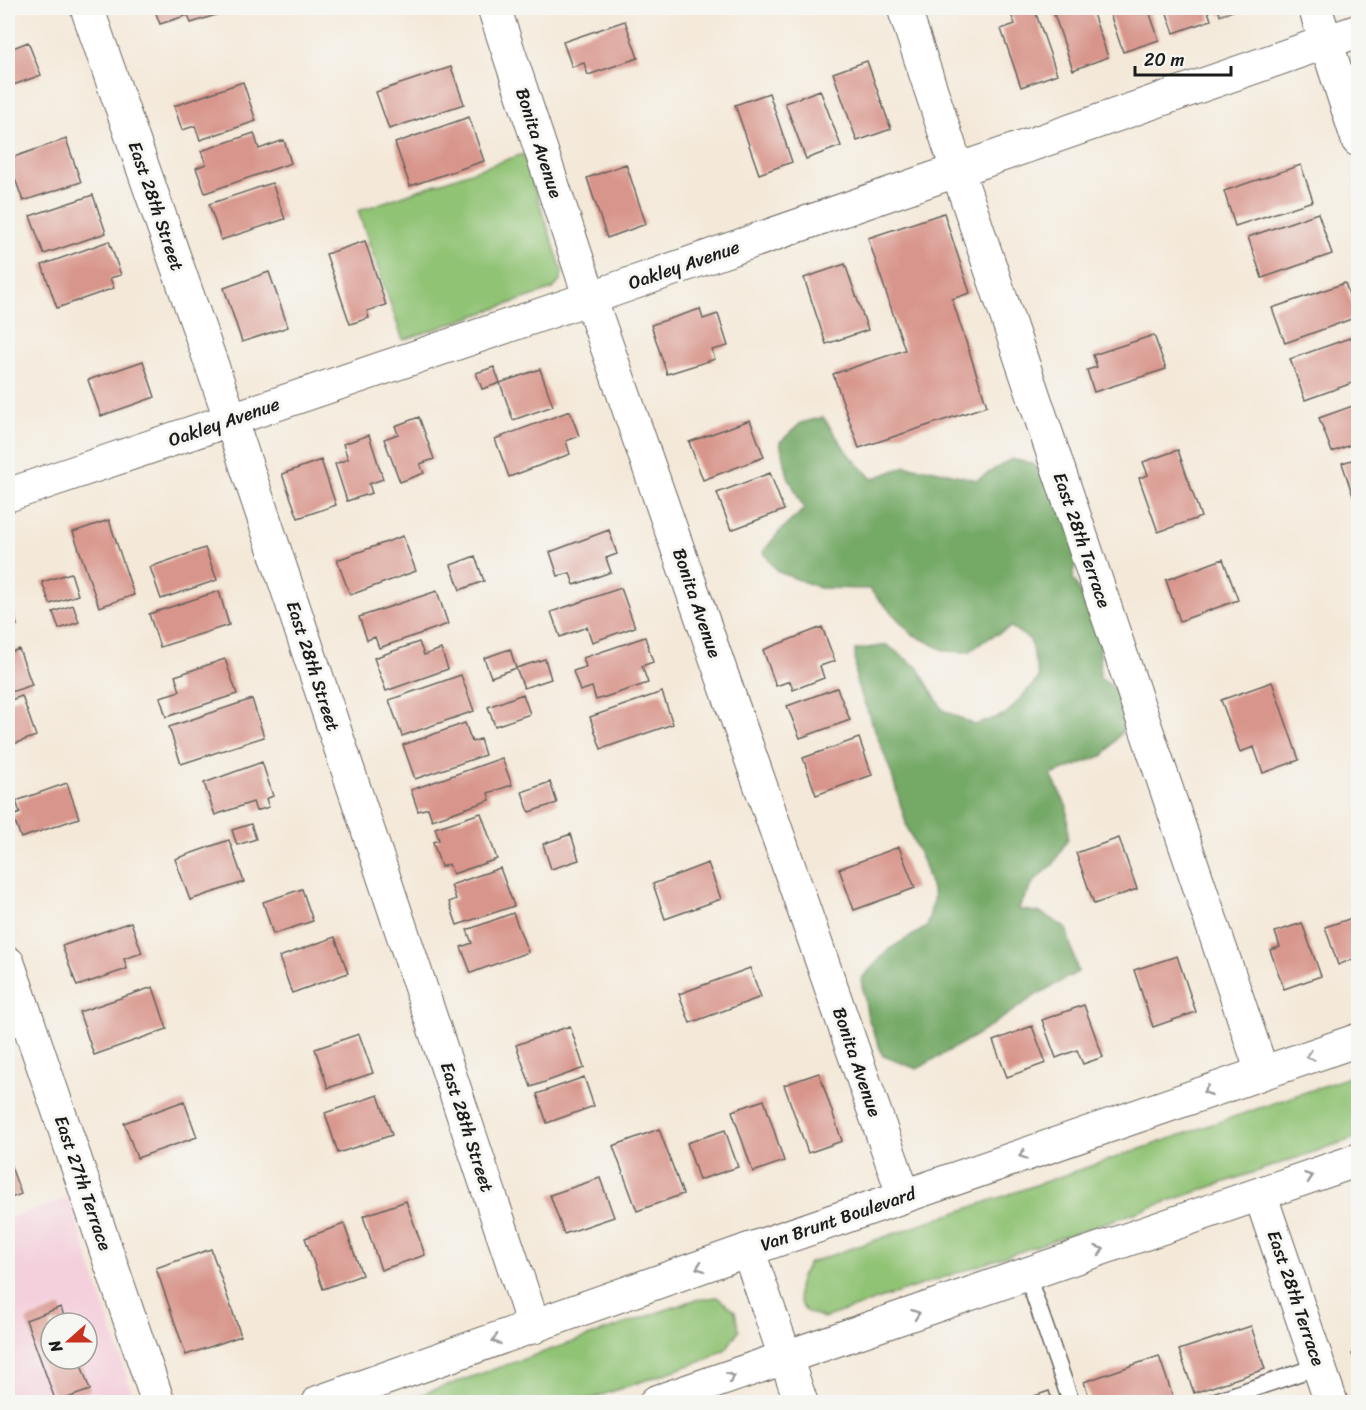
<svg xmlns="http://www.w3.org/2000/svg" width="1366" height="1410" font-family="Sriracha,sans-serif">
<style>
.built{fill:#f4cfdc;fill-rule:evenodd}
.green{fill:#91c374;stroke:#567048;stroke-width:1.5}
.forest{fill:#74a966;stroke:#486241;stroke-width:1.5}
.building{fill:#d8958b}
.lines{fill:none;stroke-linecap:round;stroke-linejoin:round}
.lane-casing{stroke:#68645e;stroke-width:19}
.street-casing{stroke:#68645e;stroke-width:35}
.secondary-casing{stroke:#68645e;stroke-width:35}
.lane{stroke:#fff;stroke-width:16}
.street{stroke:#fff;stroke-width:33}
.secondary{stroke:#fff;stroke-width:33}
.oneway{stroke:#999}
.labels{text-anchor:middle;dominant-baseline:central;stroke-width:6;stroke-linejoin:round;paint-order:stroke}
.street-label{font-size:18px;fill:#1c1c1c;stroke:#f6f6f2}
</style>
<rect width="100%" height="100%" fill="#f6f6f2"/>
<filter id="ink" filterUnits="userSpaceOnUse"><feTurbulence type="fractalNoise" baseFrequency=".0167" numOctaves="2"/><feDisplacementMap in="SourceGraphic" scale="12" xChannelSelector="R" yChannelSelector="G"/><feConvolveMatrix kernelMatrix="1 2 1 2 8 2 1 2 1" color-interpolation-filters="sRGB"/></filter>
<filter id="wash" filterUnits="userSpaceOnUse"><feTurbulence type="fractalNoise" baseFrequency=".008" numOctaves="4" result="noise"/><feDisplacementMap in="SourceGraphic" scale="24" xChannelSelector="R" yChannelSelector="G"/><feGaussianBlur stdDeviation="1.35" result="paint"/><feColorMatrix in="noise" values="0 0 0 0 0 0 0 0 0 0 0 0 0 0 0 0 0 1.4 0 .05"/><feComposite in="paint" operator="in"/></filter>
<g filter="url(#wash)">
<rect width="100%" height="100%" fill="#f4e9d9"/>
<path class="built" d="M 69,1198 L 135,1402 L 8,1402 L 8,1219 ZM 51,1323 L 87,1323 L 87,1359 L 51,1359 Z"/>
<path class="green" d="M 523,154 L 562,270 L 561,280 L 553,289 L 403,340 L 358,211 Z
M 1358,1074 L 1358,1137 L 824,1318 C 818,1316 810,1314 806,1311 C 791,1296 799,1278 809,1263 Z
M 717,1297 L 735,1311 L 739,1330 L 726,1349 L 708,1359 L 581,1402 L 399,1402 L 694,1300 Z"/>
<path class="forest" d="M 823,417 L 847,452 L 872,479 L 906,466 L 935,470 L 977,480 L 1011,459 L 1032,463 L 1050,485 L 1078,549 L 1073,578 L 1100,632 L 1100,677 L 1121,694 L 1127,713 L 1126,726 L 1104,755 L 1051,775 L 1067,807 L 1068,838 L 1053,865 L 1035,880 L 1018,909 L 1041,913 L 1066,928 L 1078,972 L 1038,994 L 980,1033 L 917,1069 L 883,1056 L 868,1018 L 861,979 L 889,949 L 927,927 L 934,896 L 923,862 L 907,827 L 891,772 L 856,681 L 855,650 L 887,645 L 917,667 L 943,710 L 975,725 L 1006,714 L 1039,678 L 1030,640 L 1011,627 L 987,639 L 969,652 L 946,651 L 912,634 L 869,589 L 820,588 L 778,572 L 763,552 L 779,532 L 804,509 L 788,476 L 780,442 L 801,423 Z"/>
<g id="blocks">
<path class="building" d="M 154,8 L 237,8 L 191,23 L 188,15 L 160,24 Z
M 1023,8 L 1034,8 L 1057,74 L 1021,87 L 1001,29 L 1015,24 L 1010,12 Z
M 1052,8 L 1091,8 L 1108,57 L 1073,70 Z
M 1108,8 L 1148,8 L 1159,40 L 1123,52 Z
M 1165,8 L 1207,8 L 1211,20 L 1174,33 Z
M 1218,8 L 1242,8 L 1220,15 Z
M 625,21 L 638,58 L 588,75 L 584,63 L 572,67 L 563,42 Z
M 28,42 L 41,75 L 8,87 L 8,50 Z
M 867,61 L 891,129 L 857,141 L 833,73 Z
M 451,67 L 464,104 L 389,129 L 376,92 Z
M 243,82 L 256,121 L 200,140 L 195,126 L 182,130 L 174,106 Z
M 820,90 L 841,146 L 806,159 L 785,103 Z
M 769,93 L 792,162 L 759,174 L 735,105 Z
M 469,117 L 484,161 L 410,186 L 395,143 Z
M 254,133 L 259,149 L 284,140 L 291,163 L 205,193 L 196,168 L 206,164 L 201,151 Z
M 66,139 L 81,182 L 23,201 L 8,159 Z
M 626,164 L 646,224 L 607,238 L 587,178 Z
M 1301,165 L 1313,201 L 1235,226 L 1224,191 Z
M 272,183 L 285,219 L 221,240 L 209,204 Z
M 93,195 L 106,233 L 44,254 L 30,216 Z
M 944,213 L 970,293 L 952,299 L 987,406 L 859,448 L 833,374 L 905,350 L 868,238 Z
M 1318,213 L 1332,254 L 1262,278 L 1248,237 Z
M 109,241 L 121,275 L 110,278 L 114,288 L 57,308 L 42,265 Z
M 365,241 L 386,305 L 367,311 L 369,318 L 350,324 L 326,254 Z
M 845,264 L 868,330 L 826,344 L 804,278 Z
M 269,272 L 288,327 L 242,342 L 224,288 Z
M 1345,283 L 1357,317 L 1285,343 L 1272,308 Z
M 700,309 L 703,319 L 718,314 L 728,346 L 712,350 L 715,359 L 667,374 L 651,325 Z
M 1154,335 L 1166,369 L 1094,392 L 1087,370 L 1097,367 L 1093,355 Z
M 1358,335 L 1358,381 L 1305,400 L 1290,359 Z
M 143,361 L 155,397 L 101,416 L 88,380 Z
M 494,367 L 500,383 L 482,389 L 476,373 Z
M 540,369 L 553,406 L 513,420 L 500,383 Z
M 1358,404 L 1358,442 L 1332,452 L 1319,418 Z
M 570,411 L 579,436 L 566,441 L 570,454 L 509,477 L 495,439 Z
M 419,417 L 434,459 L 420,464 L 424,473 L 400,482 L 384,439 L 398,434 L 395,426 Z
M 750,420 L 764,457 L 703,480 L 689,442 Z
M 369,435 L 383,479 L 369,484 L 372,493 L 347,501 L 335,464 L 348,459 L 343,444 Z
M 1178,450 L 1201,517 L 1158,532 L 1139,478 L 1148,475 L 1143,462 Z
M 1358,458 L 1358,511 L 1342,463 Z
M 321,460 L 336,505 L 298,518 L 282,474 Z
M 770,473 L 784,510 L 731,530 L 717,493 Z
M 109,520 L 134,595 L 99,607 L 73,532 Z
M 609,530 L 617,554 L 606,558 L 611,572 L 574,585 L 570,573 L 558,576 L 550,552 Z
M 403,536 L 416,571 L 350,595 L 337,560 Z
M 205,548 L 217,580 L 161,599 L 150,567 Z
M 475,556 L 484,581 L 460,590 L 451,565 Z
M 1223,559 L 1238,600 L 1180,621 L 1166,580 Z
M 71,573 L 78,595 L 50,604 L 42,582 Z
M 621,588 L 635,627 L 592,642 L 587,627 L 560,637 L 551,612 Z
M 219,591 L 229,625 L 160,647 L 149,614 Z
M 437,591 L 448,624 L 379,648 L 375,637 L 367,640 L 359,617 Z
M 8,598 L 17,625 L 8,629 Z
M 73,605 L 79,622 L 59,629 L 53,612 Z
M 822,627 L 835,661 L 820,666 L 824,678 L 793,690 L 790,681 L 776,686 L 763,650 Z
M 645,637 L 653,662 L 642,666 L 648,683 L 596,700 L 592,687 L 580,691 L 573,671 L 586,667 L 583,658 Z
M 419,642 L 424,655 L 441,649 L 448,669 L 386,691 L 374,658 Z
M 19,649 L 32,685 L 8,693 L 8,653 Z
M 510,649 L 516,668 L 545,659 L 551,679 L 524,688 L 516,668 L 491,677 L 484,658 Z
M 225,659 L 237,694 L 166,717 L 160,697 L 180,691 L 175,676 Z
M 461,675 L 474,711 L 402,736 L 389,700 Z
M 1272,682 L 1299,760 L 1263,773 L 1254,747 L 1240,752 L 1221,700 Z
M 837,688 L 850,720 L 800,738 L 787,706 Z
M 662,692 L 673,724 L 601,749 L 590,717 Z
M 523,694 L 530,714 L 495,726 L 488,707 Z
M 22,696 L 36,736 L 8,746 L 8,701 Z
M 252,699 L 264,737 L 181,764 L 169,727 Z
M 465,723 L 472,742 L 480,739 L 485,755 L 415,779 L 403,745 Z
M 859,738 L 872,775 L 816,795 L 803,758 Z
M 502,758 L 512,785 L 488,793 L 490,800 L 432,820 L 428,808 L 418,811 L 411,790 Z
M 262,762 L 273,796 L 266,799 L 269,807 L 256,811 L 253,802 L 215,815 L 204,783 Z
M 550,782 L 557,803 L 529,812 L 522,792 Z
M 67,783 L 79,818 L 21,838 L 13,816 L 20,813 L 16,801 Z
M 481,813 L 497,859 L 453,874 L 449,864 L 441,867 L 433,842 L 439,840 L 435,828 Z
M 251,824 L 256,839 L 237,845 L 232,830 Z
M 571,834 L 579,860 L 551,869 L 543,844 Z
M 1119,838 L 1137,889 L 1094,904 L 1076,853 Z
M 229,840 L 244,882 L 190,900 L 175,859 Z
M 899,847 L 915,888 L 854,910 L 839,869 Z
M 708,863 L 721,899 L 665,919 L 653,884 Z
M 500,868 L 514,906 L 457,925 L 449,902 L 456,899 L 451,885 Z
M 302,889 L 313,921 L 273,934 L 263,902 Z
M 513,913 L 528,952 L 471,973 L 461,947 L 472,943 L 467,930 Z
M 1358,916 L 1358,957 L 1338,965 L 1325,927 Z
M 131,922 L 142,953 L 124,959 L 127,969 L 77,986 L 62,946 Z
M 1302,923 L 1321,976 L 1284,989 L 1270,950 L 1280,947 L 1275,932 Z
M 335,937 L 348,973 L 292,993 L 279,957 Z
M 1177,956 L 1196,1012 L 1153,1027 L 1134,970 Z
M 750,968 L 761,997 L 690,1023 L 679,994 Z
M 153,987 L 167,1029 L 94,1055 L 79,1012 Z
M 1084,1005 L 1103,1057 L 1083,1064 L 1077,1050 L 1056,1058 L 1042,1020 Z
M 570,1026 L 584,1068 L 531,1087 L 516,1045 Z
M 1032,1026 L 1046,1063 L 1007,1077 L 993,1041 Z
M 359,1034 L 373,1073 L 328,1088 L 315,1049 Z
M 819,1073 L 842,1141 L 808,1153 L 784,1085 Z
M 584,1077 L 594,1106 L 547,1123 L 537,1094 Z
M 378,1095 L 392,1135 L 338,1153 L 325,1113 Z
M 764,1100 L 784,1161 L 753,1172 L 732,1111 Z
M 184,1101 L 197,1137 L 137,1158 L 124,1123 Z
M 659,1129 L 683,1194 L 637,1211 L 613,1146 Z
M 725,1130 L 738,1167 L 699,1180 L 687,1143 Z
M 9,1161 L 21,1194 L 8,1199 L 8,1162 Z
M 600,1178 L 614,1217 L 564,1234 L 550,1195 Z
M 406,1201 L 425,1255 L 381,1270 L 363,1216 Z
M 344,1224 L 362,1275 L 323,1289 L 305,1238 Z
M 211,1249 L 241,1336 L 186,1355 L 156,1268 Z
M 1358,1287 L 1358,1306 L 1352,1289 Z
M 61,1307 L 66,1323 L 51,1323 L 51,1359 L 79,1359 L 90,1390 L 56,1402 L 26,1320 Z
M 1251,1326 L 1265,1369 L 1194,1393 L 1179,1350 Z
M 1358,1352 L 1358,1370 L 1352,1354 Z
M 1159,1356 L 1174,1400 L 1167,1402 L 1091,1402 L 1084,1382 Z
M 1049,1391 L 1053,1402 L 1017,1402 Z"/>
</g>
</g>
<g filter="url(#ink)">
<use href="#blocks" fill-opacity="0" stroke="#68645e" stroke-width="1.5"/>
<g class="lines">
<g class="lane-casing">
<path id="lane" d="M 1027,1275 L 1071,1402
M 1213,1402 L 1319,1366"/>
</g>
<g class="street-casing">
<path id="street" d="M 87,8 L 231,420 L 534,1327
M 494,8 L 590,298 L 904,1196
M 904,8 L 957,169 L 1262,1072
M 1315,8 L 1358,140
M 8,495 L 590,298 L 1358,31
M 8,963 L 158,1402
M 1260,1194 L 1331,1402
M 748,1250 L 801,1402"/>
</g>
<g class="secondary-casing">
<path id="secondary" d="M 319,1402 L 748,1250 L 1358,1040
M 656,1402 L 1358,1160"/>
</g>
<use href="#lane" class="lane"/>
<use href="#street" class="street"/>
<use href="#secondary" class="secondary"/>
</g>
<defs><path id="oneway-chevron" d="M-2-3.5L2.5 0L-2 3.5" fill="none" stroke-width="1.6" stroke-linecap="round" stroke-linejoin="round" transform="scale(1.5)"/></defs>
<g class="oneway">
<use href="#oneway-chevron" transform="translate(1310 1056) rotate(162)"/>
<use href="#oneway-chevron" transform="translate(1207 1091) rotate(161)"/>
<use href="#oneway-chevron" transform="translate(1023 1155) rotate(161)"/>
<use href="#oneway-chevron" transform="translate(1309 1177) rotate(-19)"/>
<use href="#oneway-chevron" transform="translate(1100 1250) rotate(-19)"/>
<use href="#oneway-chevron" transform="translate(700 1267) rotate(160)"/>
<use href="#oneway-chevron" transform="translate(916 1314) rotate(-19)"/>
<use href="#oneway-chevron" transform="translate(496 1340) rotate(161)"/>
<use href="#oneway-chevron" transform="translate(731 1377) rotate(-19)"/>
</g>
</g>
<g class="labels">
<g class="street-label">
<text transform="translate(539 143) rotate(72)">Bonita Avenue</text>
<text transform="translate(156 206) rotate(71)">East 28th Street</text>
<text transform="translate(684 265) rotate(-19)">Oakley Avenue</text>
<text transform="translate(224 422) rotate(-19)">Oakley Avenue</text>
<text transform="translate(1082 540) rotate(71)">East 28th Terrace</text>
<text transform="translate(697 603) rotate(71)">Bonita Avenue</text>
<text transform="translate(313 666) rotate(72)">East 28th Street</text>
<text transform="translate(857 1062) rotate(71)">Bonita Avenue</text>
<text transform="translate(467 1127) rotate(72)">East 28th Street</text>
<text transform="translate(83 1183) rotate(71)">East 27th Terrace</text>
<text transform="translate(838 1219) rotate(-19)">Van Brunt Boulevard</text>
<text transform="translate(1296 1298) rotate(71)">East 28th Terrace</text>
</g>
</g>
<rect width="1366" height="1410" fill="none" stroke="#f6f6f2" stroke-width="30"/>
<g transform="translate(69 1341) rotate(249)"><circle r="28" fill="#f6f6f2" stroke="#9f9f9c" stroke-width="1.5"/>
<path d="M0-4.5L10 22L0 15L-10 22Z" fill="#c8321e"/>
<text y="-9" font-size="16" font-weight="bold" text-anchor="middle" fill="#1c1c1c">N</text>
</g>
<path d="M1135 66v9h96v-9" fill="none" stroke="#1c1c1c" stroke-width="3"/>
<text x="1144" y="66" font-size="18" fill="#1c1c1c" stroke="#f6f6f2" stroke-width="4.5" paint-order="stroke">20 m</text>
</svg>
